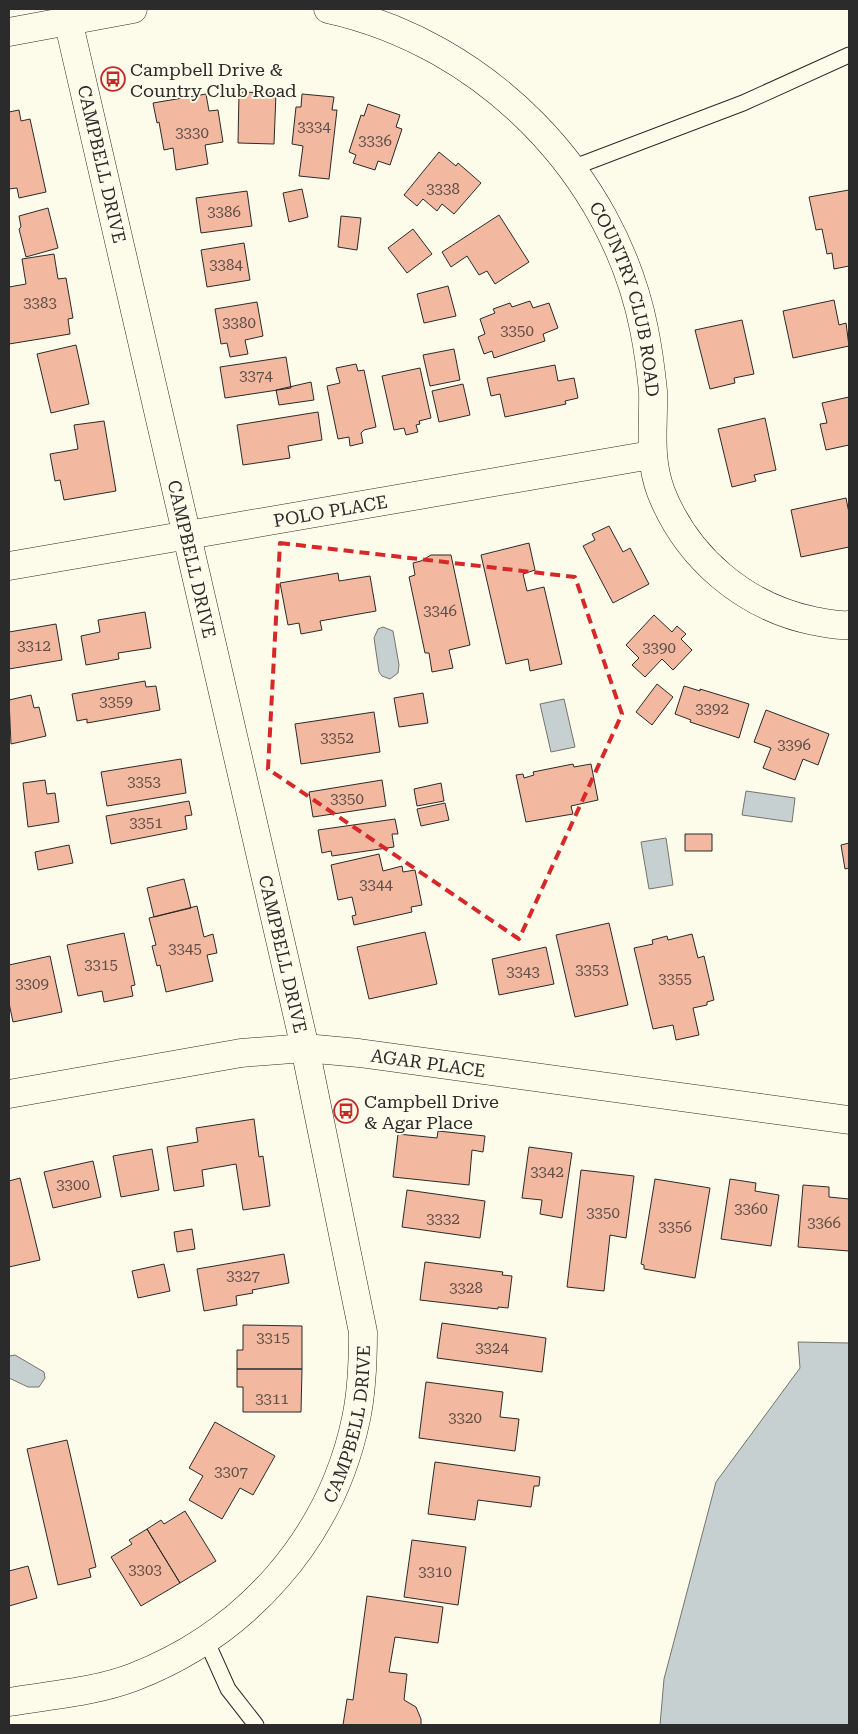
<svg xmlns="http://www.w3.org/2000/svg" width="858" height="1734" font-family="'Roboto Serif',serif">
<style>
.water{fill:#c7d0d0;stroke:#74746e}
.building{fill:#f2b8a0;stroke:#2b2b2b}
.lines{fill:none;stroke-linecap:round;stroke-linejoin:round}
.service-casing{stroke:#2b2b2b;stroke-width:17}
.minor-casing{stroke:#2b2b2b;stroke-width:29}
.service{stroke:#fdfbea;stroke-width:15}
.minor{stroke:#fdfbea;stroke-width:28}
.marked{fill:none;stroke:#d62828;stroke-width:4;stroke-dasharray:10 6;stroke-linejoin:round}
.labels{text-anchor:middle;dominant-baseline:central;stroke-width:4;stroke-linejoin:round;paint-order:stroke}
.number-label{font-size:15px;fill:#5d4e48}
.poi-label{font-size:18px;fill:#2b2b2b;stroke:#fdfbea;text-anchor:start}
.street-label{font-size:18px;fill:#2b2b2b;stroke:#fdfbea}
</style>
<rect width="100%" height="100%" fill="#fdfbea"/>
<path class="water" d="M 383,627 L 393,631 L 399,665 L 398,673 L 390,679 L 382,676 L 379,672 L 374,638 L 378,629 Z
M 564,699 L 575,747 L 551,752 L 540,704 Z
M 746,791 L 795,798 L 792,822 L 742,815 Z
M 666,838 L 673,885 L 649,889 L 641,842 Z
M 798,1342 L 849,1343 L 849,1725 L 660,1725 L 664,1679 L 716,1482 L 800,1368 Z
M 15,1355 L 44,1372 L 45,1378 L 39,1387 L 28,1387 L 9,1378 L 9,1356 Z"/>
<path class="building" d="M 239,92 L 276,93 L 274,144 L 238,143 Z
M 206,94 L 209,111 L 218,110 L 223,142 L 205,145 L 208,164 L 176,170 L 173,148 L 164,150 L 159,122 L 157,123 L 153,103 Z
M 302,94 L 334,97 L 332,110 L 337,110 L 329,179 L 299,176 L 303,146 L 292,144 L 296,107 L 301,107 Z
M 368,104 L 400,115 L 396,127 L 402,129 L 390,165 L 378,161 L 375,170 L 353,163 L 356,155 L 349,152 L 361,115 L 364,116 Z
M 19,110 L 21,121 L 30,119 L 46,192 L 19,198 L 17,188 L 9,189 L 9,112 Z
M 439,152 L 456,166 L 458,163 L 481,183 L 454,214 L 442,204 L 437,211 L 423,199 L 417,206 L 404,195 Z
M 302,189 L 308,217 L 289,222 L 283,193 Z
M 849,190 L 849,266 L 834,269 L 832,253 L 827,254 L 822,229 L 816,230 L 809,197 Z
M 247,191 L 252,226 L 201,233 L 196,198 Z
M 48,208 L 58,248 L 26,257 L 19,229 L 21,227 L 19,216 Z
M 499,215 L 529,262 L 495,284 L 487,271 L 479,275 L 467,256 L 451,267 L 442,252 Z
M 341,216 L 361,218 L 357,250 L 338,247 Z
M 413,229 L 432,254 L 407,273 L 388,248 Z
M 244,243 L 250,280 L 207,287 L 201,250 Z
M 54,254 L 58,279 L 66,278 L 73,318 L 68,319 L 70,334 L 9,344 L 9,287 L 26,284 L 22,259 Z
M 448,286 L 456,316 L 424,323 L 417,294 Z
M 834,300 L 839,325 L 846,323 L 849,346 L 793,358 L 783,311 Z
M 530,301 L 533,308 L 549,303 L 558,328 L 543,334 L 545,341 L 494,358 L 492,351 L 484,354 L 478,337 L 485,334 L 480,319 L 495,313 L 493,309 L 510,303 L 512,307 Z
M 257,302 L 263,336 L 245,340 L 248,354 L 230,357 L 227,343 L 221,344 L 215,309 Z
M 742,320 L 754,374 L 734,378 L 735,383 L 710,389 L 695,330 Z
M 76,345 L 89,404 L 51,413 L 37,354 Z
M 454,349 L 460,380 L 430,386 L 423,355 Z
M 286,357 L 291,388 L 225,398 L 220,367 Z
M 356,364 L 358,371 L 364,370 L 376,427 L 364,430 L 361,433 L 363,443 L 350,446 L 349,437 L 338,439 L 327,386 L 340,383 L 336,368 Z
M 555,365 L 558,381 L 574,378 L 578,398 L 565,401 L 566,404 L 505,417 L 500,394 L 491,396 L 487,378 Z
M 420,368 L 431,418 L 419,421 L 420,424 L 416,425 L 418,432 L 406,435 L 404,428 L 394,430 L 382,376 Z
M 311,382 L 314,400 L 279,405 L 276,390 Z
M 463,384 L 470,415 L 439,422 L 432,391 Z
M 849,397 L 849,445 L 826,450 L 820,424 L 827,423 L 822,403 Z
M 318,412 L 322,440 L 288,446 L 290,458 L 243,465 L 237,425 Z
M 765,418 L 776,470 L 754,475 L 756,481 L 732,487 L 718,429 Z
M 104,421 L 116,491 L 64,500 L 60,480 L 55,481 L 50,454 L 78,449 L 74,425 Z
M 846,498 L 849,513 L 849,547 L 801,557 L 791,510 Z
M 609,526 L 623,552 L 630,548 L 649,584 L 613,603 L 583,546 L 595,540 L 592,534 Z
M 529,543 L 535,570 L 523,574 L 527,591 L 544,587 L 562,664 L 530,671 L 528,659 L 506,664 L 481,555 Z
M 431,555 L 451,555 L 470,645 L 449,650 L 453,668 L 432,672 L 429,653 L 425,653 L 409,577 L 415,575 L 413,563 L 421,561 Z
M 338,573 L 339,581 L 370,576 L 376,611 L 320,621 L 322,630 L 301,634 L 299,623 L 288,625 L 280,583 Z
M 145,612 L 151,648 L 118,653 L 119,659 L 86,665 L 81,636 L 100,632 L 98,620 Z
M 654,615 L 672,632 L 677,626 L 686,634 L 681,639 L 692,650 L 673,670 L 662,659 L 645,677 L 632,665 L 639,658 L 626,645 Z
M 56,624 L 62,660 L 9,669 L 9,632 Z
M 145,681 L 146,687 L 156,686 L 160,710 L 87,723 L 87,719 L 77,721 L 72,694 Z
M 657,684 L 673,697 L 652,725 L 636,712 Z
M 684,686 L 700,691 L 700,689 L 749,704 L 739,738 L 690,722 L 691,720 L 675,714 Z
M 423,693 L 428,723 L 399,727 L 394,698 Z
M 31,695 L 34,708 L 39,707 L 46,736 L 11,744 L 9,700 Z
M 766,710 L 829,734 L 818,765 L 803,759 L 795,780 L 763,768 L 771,748 L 754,742 Z
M 374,712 L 380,752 L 301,764 L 295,724 Z
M 181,759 L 186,793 L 107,806 L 101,772 Z
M 573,764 L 574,767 L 591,764 L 598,800 L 571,806 L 573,814 L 526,822 L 516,775 L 523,774 L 524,778 L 534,775 L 533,772 Z
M 45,780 L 47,794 L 55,793 L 59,822 L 28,827 L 23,783 Z
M 382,780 L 386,806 L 313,817 L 309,792 Z
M 441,783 L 444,801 L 417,806 L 414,789 Z
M 189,801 L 192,815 L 185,816 L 187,829 L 111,844 L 106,816 Z
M 445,803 L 449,820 L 421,826 L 417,809 Z
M 395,819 L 398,834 L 392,834 L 394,847 L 332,856 L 331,851 L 322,853 L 318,830 Z
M 685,834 L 712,834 L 712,851 L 685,851 Z
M 849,843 L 849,868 L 845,869 L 841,845 Z
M 69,845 L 73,863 L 38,870 L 35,852 Z
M 379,854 L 383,871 L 402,866 L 403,872 L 415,870 L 422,905 L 411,907 L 412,912 L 354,925 L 352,916 L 356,915 L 352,897 L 338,900 L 331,865 Z
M 184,879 L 191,908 L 154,917 L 147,888 Z
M 197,906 L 204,937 L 213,934 L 217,953 L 207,955 L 213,981 L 166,992 L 160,965 L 157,966 L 152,946 L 156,945 L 149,918 Z
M 609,923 L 628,1005 L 575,1017 L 556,935 Z
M 425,932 L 437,984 L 369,999 L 357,947 Z
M 124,933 L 135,985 L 131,986 L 133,996 L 104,1002 L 102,991 L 78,996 L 67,945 Z
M 692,934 L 698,958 L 704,956 L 714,1000 L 707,1002 L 707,1005 L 693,1008 L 699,1035 L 676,1040 L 673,1025 L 653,1029 L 634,948 L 653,944 L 652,940 L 667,936 L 668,940 Z
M 546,947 L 554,984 L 499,995 L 492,959 Z
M 50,956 L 62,1012 L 13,1022 L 9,1003 L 9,965 Z
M 254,1119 L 259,1157 L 263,1156 L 270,1206 L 243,1210 L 236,1164 L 202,1170 L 204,1186 L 174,1191 L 167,1147 L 198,1142 L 196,1128 Z
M 438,1131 L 485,1136 L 483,1152 L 472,1150 L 469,1185 L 393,1177 L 398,1134 L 437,1138 Z
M 529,1147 L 572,1153 L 562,1218 L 540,1214 L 542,1200 L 522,1198 Z
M 152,1149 L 159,1190 L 121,1197 L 113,1156 Z
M 93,1161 L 101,1197 L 53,1208 L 44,1172 Z
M 581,1170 L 634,1176 L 626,1238 L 610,1235 L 604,1291 L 567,1287 Z
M 20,1178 L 40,1260 L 9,1267 L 9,1181 Z
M 655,1179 L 710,1188 L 695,1278 L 644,1269 L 644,1265 L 641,1264 Z
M 730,1179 L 756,1183 L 755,1191 L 779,1195 L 771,1246 L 721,1239 Z
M 803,1185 L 829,1187 L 829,1197 L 849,1199 L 849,1251 L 798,1247 Z
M 407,1190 L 485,1201 L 480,1238 L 402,1227 Z
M 192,1229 L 195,1249 L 177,1252 L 174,1232 Z
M 284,1254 L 289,1283 L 252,1290 L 253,1293 L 236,1296 L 237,1305 L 204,1311 L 197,1269 Z
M 425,1262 L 503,1272 L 502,1275 L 512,1276 L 508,1308 L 498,1307 L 498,1309 L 420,1300 Z
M 164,1264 L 170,1291 L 138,1298 L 132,1271 Z
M 442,1323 L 546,1338 L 542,1372 L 437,1358 Z
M 243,1325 L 302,1326 L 302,1369 L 237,1369 L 237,1350 L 243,1350 Z
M 237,1369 L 302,1369 L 301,1412 L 243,1412 L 243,1387 L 237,1387 Z
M 426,1382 L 503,1392 L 500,1417 L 519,1419 L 515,1451 L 419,1438 Z
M 215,1422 L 275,1456 L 253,1495 L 240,1488 L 222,1519 L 189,1500 L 203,1476 L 189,1468 Z
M 67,1440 L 96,1567 L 89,1569 L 91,1577 L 58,1585 L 27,1449 Z
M 435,1462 L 540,1477 L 539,1486 L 534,1486 L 531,1507 L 478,1500 L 475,1520 L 428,1514 Z
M 185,1511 L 216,1561 L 180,1583 L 147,1529 L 161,1520 L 164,1524 Z
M 147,1529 L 180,1583 L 141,1606 L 111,1557 L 132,1544 L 129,1540 Z
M 412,1540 L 466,1547 L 458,1605 L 404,1597 Z
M 28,1566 L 37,1598 L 9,1606 L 9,1571 Z
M 367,1596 L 443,1607 L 438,1643 L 395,1637 L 389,1672 L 407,1674 L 404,1700 L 416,1707 L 421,1719 L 421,1725 L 343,1725 L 347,1699 L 353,1700 Z"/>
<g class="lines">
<g class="service-casing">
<path id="service" d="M 572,168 L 743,103 L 849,55
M 206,1640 L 228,1689 L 256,1725"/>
</g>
<g class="minor-casing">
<g id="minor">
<path id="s1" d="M 328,9 C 484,43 613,173 644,329 C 648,349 651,371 653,391 C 654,427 648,457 661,492 C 687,558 745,607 814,621 C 826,623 837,626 849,625"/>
<path d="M 9,32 L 133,9"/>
<path id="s2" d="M 9,566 L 651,455"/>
<path id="s3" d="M 9,1094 L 241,1053 L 305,1048 L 359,1053 L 849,1120"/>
<path id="s4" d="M 9,1702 C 50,1695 95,1692 134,1677 C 247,1633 331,1538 356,1419 C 362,1391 363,1361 363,1332 L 305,1048 L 68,20"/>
</g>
</g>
<use href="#service" class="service"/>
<use href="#minor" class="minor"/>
</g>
<path class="marked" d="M 280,543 L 575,577 L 622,714 L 519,939 L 268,769 Z"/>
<defs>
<g id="bus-ring" transform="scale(1.25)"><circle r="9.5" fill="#fdfbea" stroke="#c62828" stroke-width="1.5"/><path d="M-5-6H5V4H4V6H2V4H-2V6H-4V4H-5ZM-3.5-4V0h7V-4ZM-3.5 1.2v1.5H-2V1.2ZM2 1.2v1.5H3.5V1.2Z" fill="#c62828"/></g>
</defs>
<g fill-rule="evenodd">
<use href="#bus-ring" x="113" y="79"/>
<use href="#bus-ring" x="346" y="1111"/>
</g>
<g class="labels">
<g class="number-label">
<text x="314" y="127">3334</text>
<text x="192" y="133">3330</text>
<text x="375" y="141">3336</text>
<text x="443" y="189">3338</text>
<text x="224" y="212">3386</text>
<text x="226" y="265">3384</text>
<text x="40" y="303">3383</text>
<text x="239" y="323">3380</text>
<text x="517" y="331">3350</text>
<text x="256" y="376">3374</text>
<text x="440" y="611">3346</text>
<text x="34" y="646">3312</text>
<text x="659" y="648">3390</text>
<text x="116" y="702">3359</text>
<text x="712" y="709">3392</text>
<text x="337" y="738">3352</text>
<text x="794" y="745">3396</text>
<text x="144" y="782">3353</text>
<text x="347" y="799">3350</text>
<text x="146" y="823">3351</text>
<text x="376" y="885">3344</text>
<text x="185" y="949">3345</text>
<text x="101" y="965">3315</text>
<text x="592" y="970">3353</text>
<text x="523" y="972">3343</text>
<text x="675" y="979">3355</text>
<text x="32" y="984">3309</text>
<text x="547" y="1172">3342</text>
<text x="73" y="1185">3300</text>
<text x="751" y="1209">3360</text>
<text x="603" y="1213">3350</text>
<text x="443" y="1219">3332</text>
<text x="824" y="1223">3366</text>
<text x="675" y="1227">3356</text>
<text x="243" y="1276">3327</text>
<text x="466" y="1288">3328</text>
<text x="273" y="1338">3315</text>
<text x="492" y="1348">3324</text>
<text x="272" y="1399">3311</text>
<text x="465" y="1418">3320</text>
<text x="231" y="1472">3307</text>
<text x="145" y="1570">3303</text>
<text x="435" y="1572">3310</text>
</g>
<g class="poi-label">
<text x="130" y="69">Campbell Drive &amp;<tspan x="130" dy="21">Country Club Road</tspan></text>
<text x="364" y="1101">Campbell Drive<tspan x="364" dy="21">&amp; Agar Place</tspan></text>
</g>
<g class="street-label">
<text transform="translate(102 164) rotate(77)">CAMPBELL DRIVE</text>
<text stroke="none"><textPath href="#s1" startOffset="441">COUNTRY CLUB ROAD</textPath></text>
<text stroke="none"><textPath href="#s2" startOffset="326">POLO PLACE</textPath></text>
<text transform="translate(192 559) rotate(77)">CAMPBELL DRIVE</text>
<text transform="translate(283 954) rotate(77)">CAMPBELL DRIVE</text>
<text stroke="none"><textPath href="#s3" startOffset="424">AGAR PLACE</textPath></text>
<text stroke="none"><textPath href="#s4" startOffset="476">CAMPBELL DRIVE</textPath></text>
</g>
</g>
<rect width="858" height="1734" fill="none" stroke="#2b2b2b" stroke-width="20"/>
</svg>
